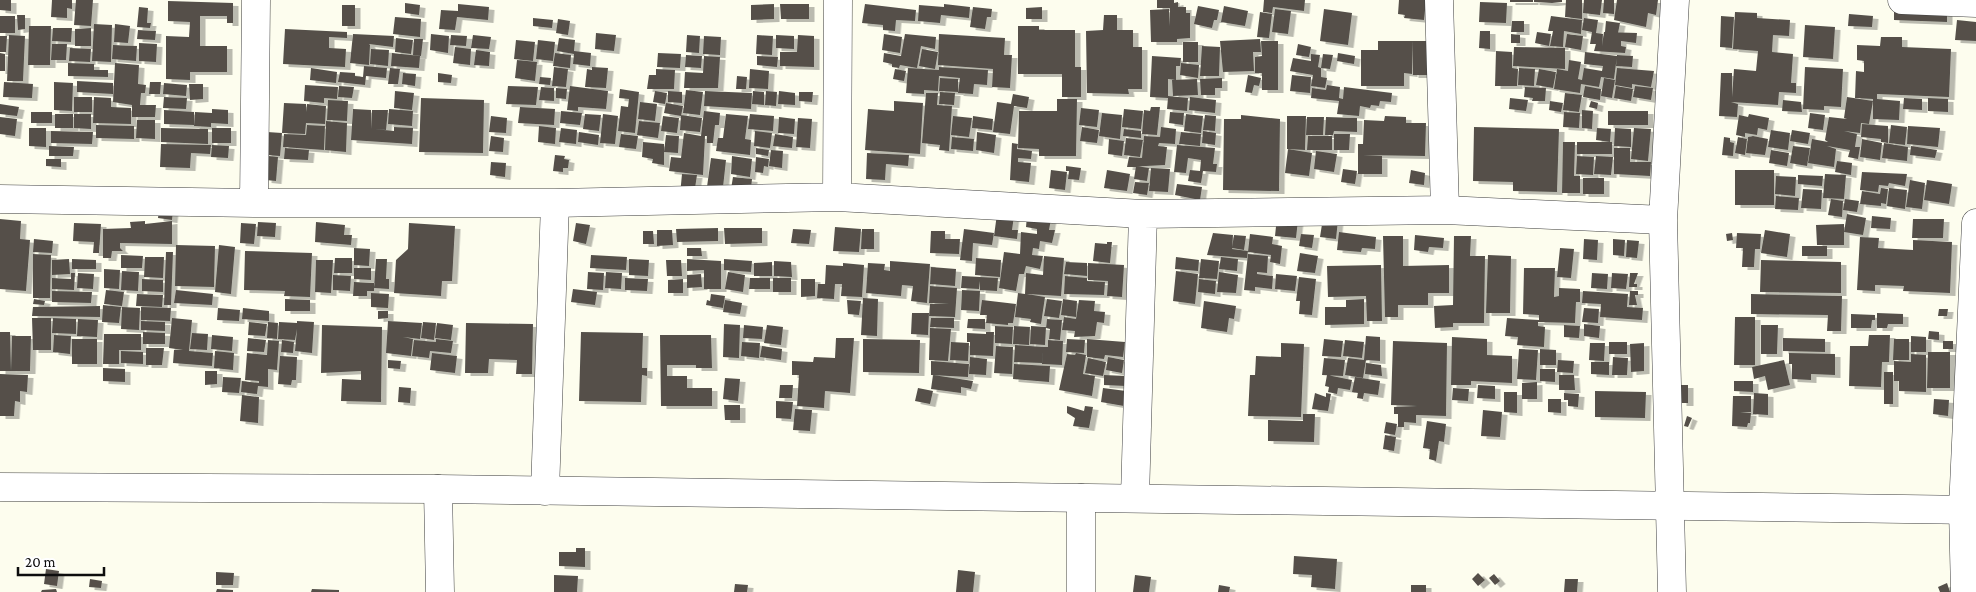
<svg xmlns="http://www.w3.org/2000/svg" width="1976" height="592" font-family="'Crimson Pro',serif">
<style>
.building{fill:#54504a;filter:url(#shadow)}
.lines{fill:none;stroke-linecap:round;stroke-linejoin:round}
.minor-casing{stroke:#404040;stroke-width:29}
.tertiary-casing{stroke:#404040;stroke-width:29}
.minor{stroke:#fff;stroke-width:28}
.tertiary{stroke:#fff;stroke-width:28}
</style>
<defs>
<filter id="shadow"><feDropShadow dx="5.5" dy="3" stdDeviation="0" flood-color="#0004"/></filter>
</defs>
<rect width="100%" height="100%" fill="#fdfdee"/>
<path class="building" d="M 0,0 L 11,0 L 11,11 L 0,10 Z
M 52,0 L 72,0 L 72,9 L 67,8 L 67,18 L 51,17 Z
M 76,0 L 93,0 L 91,26 L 74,25 Z
M 1157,0 L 1174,0 L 1174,3 L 1178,2 L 1178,7 L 1186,7 L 1186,13 L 1190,13 L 1190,38 L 1177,39 L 1177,42 L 1151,42 L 1150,10 L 1169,9 L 1170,26 L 1170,8 L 1157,8 Z
M 1264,0 L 1305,0 L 1304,11 L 1273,7 L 1272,13 L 1263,12 Z
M 1399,0 L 1426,0 L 1424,20 L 1404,18 L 1405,15 L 1398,14 Z
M 1510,0 L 1533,0 L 1533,2 L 1510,2 Z
M 1534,0 L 1562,0 L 1562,2 L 1552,3 L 1534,2 Z
M 1566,0 L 1582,0 L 1582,19 L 1565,17 Z
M 1584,0 L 1602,0 L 1600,15 L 1583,13 Z
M 1604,0 L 1614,0 L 1614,14 L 1603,13 Z
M 1617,0 L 1658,0 L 1656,15 L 1648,13 L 1646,27 L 1614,20 Z
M 168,1 L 233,3 L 233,23 L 227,23 L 227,16 L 200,16 L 200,46 L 227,46 L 227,72 L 190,72 L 190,80 L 166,79 L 166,36 L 189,37 L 190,22 L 168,21 Z
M 1480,2 L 1507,3 L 1506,23 L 1479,22 Z
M 405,3 L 420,5 L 419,15 L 405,13 Z
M 1894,3 L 1947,4 L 1947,22 L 1894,20 Z
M 458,4 L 489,7 L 488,20 L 457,17 L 455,30 L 439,29 L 441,10 L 458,11 Z
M 774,4 L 774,19 L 751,20 L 751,5 Z
M 780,4 L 809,4 L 809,19 L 781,19 Z
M 865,4 L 916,10 L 915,21 L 896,20 L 895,31 L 883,30 L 883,25 L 862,23 Z
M 944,4 L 970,7 L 969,18 L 941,15 L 940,23 L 918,21 L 919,5 L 944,7 Z
M 342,5 L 355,5 L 355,26 L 342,26 Z
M 1198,6 L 1219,10 L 1217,20 L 1214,20 L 1212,28 L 1194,24 Z
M 1224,6 L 1248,11 L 1245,26 L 1221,22 Z
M 139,7 L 148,8 L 147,23 L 151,23 L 150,28 L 137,27 Z
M 973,7 L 992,9 L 991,17 L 987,17 L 985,29 L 970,27 Z
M 1042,7 L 1042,19 L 1026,19 L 1026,8 Z
M 1275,9 L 1291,11 L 1288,34 L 1272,32 Z
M 1324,9 L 1352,13 L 1348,45 L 1320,41 Z
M 1260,12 L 1272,14 L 1269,38 L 1257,37 Z
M 1735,12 L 1757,13 L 1757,18 L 1790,20 L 1789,36 L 1773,35 L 1772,52 L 1793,54 L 1791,83 L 1796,83 L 1796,93 L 1779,92 L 1778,105 L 1731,102 L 1738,104 L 1737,117 L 1719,116 L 1721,73 L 1732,73 L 1732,97 L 1734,69 L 1756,71 L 1758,51 L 1733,49 Z
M 1849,14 L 1873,16 L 1872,27 L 1848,26 Z
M 17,15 L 25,15 L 25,29 L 18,30 Z
M 1104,15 L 1117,15 L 1117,30 L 1133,30 L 1133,47 L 1142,47 L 1142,89 L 1128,89 L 1129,94 L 1087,93 L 1086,31 L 1103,30 Z
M 0,16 L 15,16 L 15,33 L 0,33 Z
M 1551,16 L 1582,20 L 1581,34 L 1564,31 L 1563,47 L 1550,46 L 1553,31 L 1548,31 Z
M 1721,16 L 1734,17 L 1732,48 L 1720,47 Z
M 395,17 L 421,19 L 420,37 L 393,34 Z
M 533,18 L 553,20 L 552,28 L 533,26 Z
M 1584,18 L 1598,20 L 1596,33 L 1603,34 L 1602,46 L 1604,32 L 1637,33 L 1636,43 L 1621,41 L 1621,46 L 1626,47 L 1625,53 L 1594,51 L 1596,44 L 1590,44 L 1592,32 L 1582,30 Z
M 558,19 L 570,21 L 568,35 L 556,33 Z
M 1957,20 L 1976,22 L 1976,41 L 1955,40 Z
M 1512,21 L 1524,21 L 1524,32 L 1511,32 Z
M 1606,21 L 1620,23 L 1618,33 L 1605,32 Z
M 94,24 L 112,25 L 111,62 L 92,61 Z
M 115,24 L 130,26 L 128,43 L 114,42 Z
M 1805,25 L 1835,27 L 1833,59 L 1803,57 Z
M 29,26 L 51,26 L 50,65 L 28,65 Z
M 1018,26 L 1039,26 L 1039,30 L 1075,30 L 1075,67 L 1081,67 L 1081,97 L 1062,97 L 1062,74 L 1018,74 Z
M 53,28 L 72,28 L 71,42 L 52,41 Z
M 91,28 L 91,46 L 75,46 L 75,29 Z
M 285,29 L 347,32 L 347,38 L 329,37 L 329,48 L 346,49 L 345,67 L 283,64 Z
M 138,30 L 156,31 L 155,40 L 137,39 Z
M 1480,31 L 1490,31 L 1490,49 L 1479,48 Z
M 1537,32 L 1551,34 L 1549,46 L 1535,43 Z
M 596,33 L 616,35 L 614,51 L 595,49 Z
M 353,34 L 394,36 L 393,47 L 369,44 L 370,45 L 369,65 L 350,63 Z
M 431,34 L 449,36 L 448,53 L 430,50 Z
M 884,34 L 902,37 L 900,53 L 882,50 Z
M 905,34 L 936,37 L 935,49 L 921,46 L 917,68 L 900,65 L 899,68 L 892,67 L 892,64 L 883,62 L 884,53 L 901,56 Z
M 939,34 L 1005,38 L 1004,55 L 1012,55 L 1010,88 L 992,87 L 993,69 L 938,65 Z
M 1511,34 L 1520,35 L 1520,43 L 1511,43 Z
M 1567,34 L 1583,36 L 1581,50 L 1565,47 Z
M 9,35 L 25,36 L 23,81 L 7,81 Z
M 451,35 L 467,36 L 466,46 L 450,45 Z
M 473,35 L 491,37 L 489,49 L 471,48 Z
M 687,35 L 700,36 L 699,53 L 686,52 Z
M 757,35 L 773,36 L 772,55 L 756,54 Z
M 776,35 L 794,36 L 794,49 L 776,48 Z
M 798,35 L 814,36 L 814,67 L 780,66 L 780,52 L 797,52 Z
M 0,36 L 7,36 L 6,52 L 0,52 Z
M 704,36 L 721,37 L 720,55 L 703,54 Z
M 1881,37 L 1902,37 L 1902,47 L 1951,49 L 1949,97 L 1877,94 L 1877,99 L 1900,101 L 1899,120 L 1873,119 L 1873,99 L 1855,98 L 1856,71 L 1864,72 L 1864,61 L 1857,60 L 1857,45 L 1880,46 Z
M 396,38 L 413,40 L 411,54 L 395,52 Z
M 559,38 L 575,40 L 574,51 L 591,53 L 590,66 L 573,64 L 574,54 L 557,51 Z
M 414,39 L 423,39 L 421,56 L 413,55 Z
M 1260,39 L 1261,52 L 1253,52 L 1254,71 L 1223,72 L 1220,41 Z
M 516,40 L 535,42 L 533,61 L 514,59 Z
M 538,40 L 555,42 L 553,61 L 536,59 Z
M 1261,41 L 1278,41 L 1278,90 L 1262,90 L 1262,73 L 1255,73 L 1255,57 L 1262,56 Z
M 1378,41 L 1412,41 L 1412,74 L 1404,73 L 1404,86 L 1361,86 L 1361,50 L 1378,50 Z
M 1412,41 L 1429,41 L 1429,75 L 1413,75 Z
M 1183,42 L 1198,42 L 1198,62 L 1183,62 Z
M 139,43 L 157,44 L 156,62 L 139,61 Z
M 52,44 L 67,44 L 66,60 L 51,60 Z
M 1298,44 L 1311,47 L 1309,57 L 1296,55 Z
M 113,45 L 137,46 L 136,61 L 112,59 Z
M 1202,46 L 1220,47 L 1219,76 L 1200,76 Z
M 455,47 L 471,49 L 470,65 L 453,63 Z
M 1514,47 L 1565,48 L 1565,69 L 1513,66 Z
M 70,48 L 91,49 L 90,62 L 69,61 Z
M 371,49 L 389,50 L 388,66 L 370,64 Z
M 922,49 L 938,52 L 935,69 L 919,66 Z
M 476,50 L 490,52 L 489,66 L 474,65 Z
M 1496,51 L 1512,52 L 1512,68 L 1518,69 L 1517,86 L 1495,86 Z
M 1585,52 L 1617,56 L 1614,79 L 1601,77 L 1599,87 L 1581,84 L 1580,93 L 1554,89 L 1557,69 L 1568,71 L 1569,60 L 1581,62 L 1578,79 L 1582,80 L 1584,68 L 1602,71 L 1603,66 L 1584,64 Z
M 0,53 L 5,54 L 5,71 L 0,71 Z
M 392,53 L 420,56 L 419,68 L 391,66 Z
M 555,53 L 571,55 L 570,68 L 553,66 Z
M 658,53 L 681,54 L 680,68 L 657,67 Z
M 1338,53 L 1355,56 L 1354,64 L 1337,61 Z
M 1311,54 L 1320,55 L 1318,67 L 1321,68 L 1321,77 L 1327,78 L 1325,88 L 1311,86 L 1313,75 L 1290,71 L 1293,58 L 1311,61 Z
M 1323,54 L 1333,55 L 1330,69 L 1321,68 Z
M 686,55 L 702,56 L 701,68 L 685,67 Z
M 1617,55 L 1633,56 L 1632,67 L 1616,66 Z
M 704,56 L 720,57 L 718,88 L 684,88 L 685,72 L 703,73 Z
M 757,56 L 778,57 L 777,67 L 757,65 Z
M 1152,56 L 1181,58 L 1180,66 L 1176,66 L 1176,80 L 1168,79 L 1168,96 L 1188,98 L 1187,111 L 1167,109 L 1168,98 L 1150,97 Z
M 517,60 L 537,62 L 535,81 L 515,78 Z
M 68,63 L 94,64 L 94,70 L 108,70 L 108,77 L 68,76 Z
M 115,63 L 139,65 L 138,84 L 146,85 L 145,93 L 141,93 L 140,105 L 156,105 L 155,117 L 132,117 L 132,105 L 113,102 Z
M 1181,63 L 1199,65 L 1198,78 L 1180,75 Z
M 364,66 L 387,68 L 386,78 L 366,76 L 365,85 L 338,82 L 340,72 L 355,73 L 355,76 L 363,77 Z
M 554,67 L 568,69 L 566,87 L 552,86 Z
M 592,67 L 608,68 L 606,88 L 585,87 L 587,69 L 592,70 Z
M 939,67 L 988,70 L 987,85 L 974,84 L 973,94 L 958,93 L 960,78 L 939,76 L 938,91 L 924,90 L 924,94 L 906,93 L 908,68 L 939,70 Z
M 1805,67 L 1843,69 L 1841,107 L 1824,106 L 1824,110 L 1803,109 Z
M 311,68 L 337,72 L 336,83 L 310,80 Z
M 390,68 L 400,69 L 398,84 L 388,84 Z
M 1519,68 L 1535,69 L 1534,86 L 1518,85 Z
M 1617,68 L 1654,71 L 1651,87 L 1632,84 L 1632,88 L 1615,85 Z
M 656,69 L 675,70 L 674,89 L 647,89 L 649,75 L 656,75 Z
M 750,69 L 769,71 L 768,89 L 749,88 Z
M 895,69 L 906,71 L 904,81 L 893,79 Z
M 1539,69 L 1556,72 L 1553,88 L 1536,85 Z
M 403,73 L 416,74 L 415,86 L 402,84 Z
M 438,73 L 452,75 L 451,83 L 438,82 Z
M 1248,75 L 1261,78 L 1259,86 L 1254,85 L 1252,93 L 1245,92 Z
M 1292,75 L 1311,77 L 1310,93 L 1290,91 Z
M 737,76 L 747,77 L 746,89 L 736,89 Z
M 540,77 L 551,78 L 550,85 L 539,84 Z
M 940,78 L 958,79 L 958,92 L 939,91 Z
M 1222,78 L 1222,88 L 1215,88 L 1215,95 L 1201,95 L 1200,79 Z
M 1604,78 L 1615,80 L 1612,98 L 1601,96 Z
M 1197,79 L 1198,95 L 1173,96 L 1172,80 Z
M 77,81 L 113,83 L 113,94 L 77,92 Z
M 4,82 L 33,84 L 32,98 L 3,97 Z
M 54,82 L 73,83 L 72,111 L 54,110 Z
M 150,82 L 161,82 L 160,94 L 149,94 Z
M 164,83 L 187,85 L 186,96 L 163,94 Z
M 189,84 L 203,84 L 203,99 L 190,100 Z
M 305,85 L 338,87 L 337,99 L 324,98 L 324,103 L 304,101 Z
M 1327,85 L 1340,87 L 1339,98 L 1343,99 L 1344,87 L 1392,93 L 1391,102 L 1380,101 L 1379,106 L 1371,105 L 1370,108 L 1360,106 L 1359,116 L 1337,114 L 1339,101 L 1311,98 L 1312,88 L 1326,90 Z
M 339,86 L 354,87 L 352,98 L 338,97 Z
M 508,86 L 538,87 L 536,105 L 506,104 Z
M 570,86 L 608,91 L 606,109 L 578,107 L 578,111 L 567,110 Z
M 1585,86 L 1601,89 L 1600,100 L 1583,97 Z
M 1616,86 L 1633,89 L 1631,101 L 1614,98 Z
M 1635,86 L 1653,88 L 1651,100 L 1633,97 Z
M 541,87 L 554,88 L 554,101 L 539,100 Z
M 1525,87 L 1546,88 L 1545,101 L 1532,101 L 1533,98 L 1524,97 Z
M 556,88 L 567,89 L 566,99 L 556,98 Z
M 620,89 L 639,92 L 635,133 L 618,131 L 621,106 L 628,107 L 629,99 L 619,98 Z
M 686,90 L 703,92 L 700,115 L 683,113 Z
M 395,91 L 414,93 L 412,110 L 394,108 Z
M 655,91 L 667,93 L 665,104 L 653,102 Z
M 668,91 L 682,92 L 682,103 L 668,102 Z
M 705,91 L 752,93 L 751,109 L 704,106 Z
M 753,91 L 764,92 L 764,105 L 752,104 Z
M 766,91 L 777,92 L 776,106 L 765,105 Z
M 779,91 L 795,93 L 795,105 L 778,104 Z
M 799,92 L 813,92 L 812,102 L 799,101 Z
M 940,92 L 955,93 L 954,105 L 939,104 Z
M 926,93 L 938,93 L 937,105 L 952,106 L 949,151 L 939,150 L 940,145 L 922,143 Z
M 1565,93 L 1582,95 L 1579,112 L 1563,110 Z
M 1013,94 L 1029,97 L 1027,108 L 1014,106 L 1010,134 L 993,132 L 997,102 L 1011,104 Z
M 74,97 L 92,97 L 92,112 L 74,112 Z
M 94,97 L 111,98 L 111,107 L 131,108 L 131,124 L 93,123 Z
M 164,97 L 187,98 L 186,109 L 163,108 Z
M 1190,97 L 1216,100 L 1215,113 L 1189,110 Z
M 1847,97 L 1873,101 L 1869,124 L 1861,123 L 1860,133 L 1844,131 L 1857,134 L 1855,147 L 1860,147 L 1858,159 L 1848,157 L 1850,150 L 1827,146 L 1836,149 L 1834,167 L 1808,163 L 1812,139 L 1828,142 L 1825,140 L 1829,117 L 1847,119 L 1844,118 Z
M 421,98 L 484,100 L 483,153 L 419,152 Z
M 1510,98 L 1528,100 L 1526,111 L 1509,109 Z
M 1904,98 L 1922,99 L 1922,110 L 1903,109 Z
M 1928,98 L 1948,99 L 1948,112 L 1928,111 Z
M 1057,99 L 1077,99 L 1076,156 L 1039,156 L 1039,149 L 1018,148 L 1019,111 L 1057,111 Z
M 328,100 L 348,101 L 347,121 L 327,120 Z
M 1783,100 L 1801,102 L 1802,112 L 1782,111 Z
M 894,101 L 923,103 L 920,154 L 865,150 L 868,109 L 894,111 Z
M 1550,101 L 1563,103 L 1561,112 L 1549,110 Z
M 1591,101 L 1598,103 L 1597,109 L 1589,107 Z
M 640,102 L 657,104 L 655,121 L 638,119 Z
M 284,103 L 306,104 L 306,112 L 307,104 L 326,106 L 325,124 L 306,123 L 305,134 L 282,133 Z
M 666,103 L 683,106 L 681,116 L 664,113 Z
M 0,104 L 19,107 L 17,116 L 0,114 Z
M 520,107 L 555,109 L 554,125 L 518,123 Z
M 1151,107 L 1160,107 L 1157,135 L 1142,134 L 1144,110 L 1150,111 Z
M 1081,108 L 1099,110 L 1097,127 L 1079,125 Z
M 212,109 L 228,110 L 228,124 L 211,123 L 211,127 L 194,126 L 195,112 L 212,113 Z
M 353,109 L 371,110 L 371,129 L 372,110 L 388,110 L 386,130 L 374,129 L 394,131 L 394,127 L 413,128 L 412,144 L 351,140 Z
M 389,109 L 413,111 L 412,126 L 388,124 Z
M 1124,109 L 1143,111 L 1141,129 L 1122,127 Z
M 164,110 L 194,112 L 194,125 L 164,124 Z
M 1582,110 L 1593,111 L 1592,129 L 1582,128 Z
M 561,111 L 582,113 L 580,125 L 560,123 Z
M 704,111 L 720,113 L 719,125 L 715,125 L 713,143 L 707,143 L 707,136 L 705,136 L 703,175 L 669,171 L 671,157 L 681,158 L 684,133 L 701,136 Z
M 1608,111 L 1648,111 L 1648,125 L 1608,125 Z
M 31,112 L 52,112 L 52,123 L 31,123 Z
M 1170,112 L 1184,113 L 1183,125 L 1169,123 Z
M 1564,112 L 1580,113 L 1579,128 L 1563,127 Z
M 1102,113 L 1122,115 L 1120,139 L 1099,136 Z
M 1810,113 L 1825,115 L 1823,130 L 1808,128 Z
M 55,114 L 73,114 L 73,128 L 55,128 Z
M 74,114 L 91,114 L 91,129 L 74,128 Z
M 585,114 L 601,115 L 599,131 L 583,129 Z
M 603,114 L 618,116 L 615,144 L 600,143 Z
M 726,114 L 748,116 L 745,139 L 751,140 L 750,155 L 716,151 L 718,138 L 723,138 Z
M 750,114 L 774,116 L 773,131 L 748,129 Z
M 1186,114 L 1203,116 L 1201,133 L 1184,131 Z
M 1749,114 L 1769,118 L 1767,130 L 1758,128 L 1757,135 L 1745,133 L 1745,137 L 1736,135 L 1739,115 L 1748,117 Z
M 681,115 L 702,118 L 700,132 L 680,130 Z
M 1205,115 L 1216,116 L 1215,131 L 1203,130 Z
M 1241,115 L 1280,119 L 1279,191 L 1223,190 L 1224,119 L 1241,119 Z
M 491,116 L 507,118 L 506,133 L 489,132 Z
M 663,116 L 679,118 L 677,133 L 661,131 Z
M 953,116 L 972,118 L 969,137 L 951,135 Z
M 973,116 L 993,119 L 992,130 L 972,128 Z
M 1287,116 L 1306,116 L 1305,150 L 1287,149 Z
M 1385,116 L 1406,117 L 1406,123 L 1426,123 L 1425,156 L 1363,155 L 1382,156 L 1382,174 L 1358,174 L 1358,144 L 1363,144 L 1364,120 L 1384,121 Z
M 0,117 L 17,119 L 15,136 L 0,134 Z
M 779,117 L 795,119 L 794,134 L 778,133 Z
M 1307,117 L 1324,117 L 1323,135 L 1306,135 Z
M 1326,117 L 1357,118 L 1357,132 L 1334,131 L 1333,135 L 1325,135 Z
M 798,118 L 812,119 L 810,148 L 796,147 Z
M 137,120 L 155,120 L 155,139 L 136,138 Z
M 326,121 L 347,123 L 346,152 L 325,150 Z
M 639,121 L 660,123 L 658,138 L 637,135 Z
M 1862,124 L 1888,126 L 1888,143 L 1881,142 L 1881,139 L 1861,137 Z
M 96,125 L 134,126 L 134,139 L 96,138 Z
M 307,125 L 325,126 L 324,150 L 283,147 L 284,134 L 306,135 Z
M 1891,125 L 1907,127 L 1905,145 L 1889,143 Z
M 539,126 L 556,128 L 555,144 L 538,142 Z
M 1908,126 L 1940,128 L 1938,147 L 1907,144 Z
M 1082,127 L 1099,130 L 1097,143 L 1080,141 Z
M 1161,127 L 1176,129 L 1175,144 L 1159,143 L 1158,146 L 1167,147 L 1165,165 L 1127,167 L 1129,157 L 1142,158 L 1144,136 L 1160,137 Z
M 1474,127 L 1559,129 L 1557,192 L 1513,191 L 1513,182 L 1473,181 Z
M 29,128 L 46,128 L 46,147 L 29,146 Z
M 161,128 L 208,129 L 208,144 L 161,142 Z
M 212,128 L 231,128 L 231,143 L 212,143 Z
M 561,128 L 577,130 L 576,144 L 559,142 Z
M 1597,128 L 1611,129 L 1610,142 L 1596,140 Z
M 1615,128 L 1631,129 L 1631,147 L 1614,146 Z
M 1634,128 L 1651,129 L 1648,161 L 1631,159 Z
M 1124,129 L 1141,131 L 1141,138 L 1123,136 Z
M 1771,130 L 1790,133 L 1788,150 L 1768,147 Z
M 1792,130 L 1810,133 L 1808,144 L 1790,141 Z
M 51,131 L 93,132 L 92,144 L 51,143 Z
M 755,131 L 772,133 L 770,148 L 754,146 Z
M 1203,131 L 1216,133 L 1215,145 L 1202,143 Z
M 267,132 L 282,133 L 280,156 L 266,155 Z
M 579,132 L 599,135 L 598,145 L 578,142 Z
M 977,132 L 996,135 L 994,153 L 976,150 Z
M 1181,132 L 1201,134 L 1200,146 L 1179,144 Z
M 621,134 L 638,136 L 636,149 L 619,147 Z
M 775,134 L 793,137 L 792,148 L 773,146 Z
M 1334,134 L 1350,134 L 1349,150 L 1334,150 Z
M 666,135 L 679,136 L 678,153 L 664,152 Z
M 491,136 L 504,138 L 503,152 L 489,151 Z
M 1308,136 L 1332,136 L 1332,150 L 1307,150 Z
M 1753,136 L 1768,139 L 1765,155 L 1746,153 L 1748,137 Z
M 952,137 L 974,139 L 973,151 L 951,149 Z
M 1724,137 L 1730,138 L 1730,142 L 1734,143 L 1733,156 L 1722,155 Z
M 1738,137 L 1747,139 L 1745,155 L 1735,153 Z
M 1126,138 L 1143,140 L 1140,157 L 1124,155 Z
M 1109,139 L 1124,141 L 1122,156 L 1108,154 Z
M 1862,139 L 1882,143 L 1880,160 L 1860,157 Z
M 643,142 L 664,144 L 664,165 L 652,163 L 653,159 L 642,157 Z
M 1563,142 L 1575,142 L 1574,176 L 1580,176 L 1580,193 L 1562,193 Z
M 1577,142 L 1612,142 L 1612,154 L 1577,154 Z
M 1012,143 L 1018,144 L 1017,149 L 1032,151 L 1031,159 L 1018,158 L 1018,162 L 1031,163 L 1029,182 L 1010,180 Z
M 1884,143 L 1908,147 L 1907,161 L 1882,158 Z
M 161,144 L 211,145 L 210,154 L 191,153 L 190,168 L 160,167 Z
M 212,145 L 229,146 L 228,158 L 211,157 Z
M 1177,145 L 1215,148 L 1213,164 L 1217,164 L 1216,172 L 1203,171 L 1201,183 L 1188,181 L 1190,170 L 1200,171 L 1201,160 L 1188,158 L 1186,173 L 1174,172 Z
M 49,146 L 74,147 L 73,156 L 49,156 Z
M 1793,146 L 1810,148 L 1807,166 L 1790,163 Z
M 1911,146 L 1937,150 L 1935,158 L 1910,155 Z
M 285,148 L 309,150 L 308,160 L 284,159 Z
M 756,148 L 769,150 L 768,156 L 756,154 Z
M 1614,148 L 1630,148 L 1630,162 L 1651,162 L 1650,176 L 1614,174 Z
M 1288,149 L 1312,153 L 1309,176 L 1285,173 Z
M 771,150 L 783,151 L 782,168 L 769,166 Z
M 1771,150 L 1789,153 L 1787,166 L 1769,163 Z
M 1316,151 L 1337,154 L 1334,172 L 1314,169 Z
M 867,153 L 909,155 L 908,166 L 886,164 L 885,180 L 866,179 Z
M 555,155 L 565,156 L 564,159 L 569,160 L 568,168 L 563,168 L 563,172 L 553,171 Z
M 269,156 L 278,157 L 276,181 L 266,180 Z
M 732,156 L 752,159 L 750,177 L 731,174 Z
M 1577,156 L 1594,157 L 1593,175 L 1576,174 Z
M 1596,156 L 1613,157 L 1611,175 L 1594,174 Z
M 756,157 L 769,159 L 768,167 L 764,166 L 763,173 L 755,172 Z
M 711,158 L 726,160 L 722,196 L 706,194 Z
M 46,159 L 61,159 L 61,167 L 46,166 Z
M 1837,161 L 1852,163 L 1851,175 L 1835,172 Z
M 491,162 L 506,163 L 505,177 L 490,175 Z
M 1066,166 L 1081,168 L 1079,180 L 1068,179 L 1069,171 L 1066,171 Z
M 1136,166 L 1149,168 L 1147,181 L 1134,179 Z
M 1151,168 L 1170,169 L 1168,192 L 1149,191 Z
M 1343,169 L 1357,171 L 1355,184 L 1341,182 Z
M 1051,170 L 1067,172 L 1065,190 L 1049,188 Z
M 1107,170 L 1130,174 L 1127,191 L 1104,188 Z
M 1411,170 L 1425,173 L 1424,185 L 1409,183 Z
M 1735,170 L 1774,170 L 1774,205 L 1735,205 Z
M 1862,172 L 1907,174 L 1905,186 L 1889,183 L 1888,186 L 1879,185 L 1878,192 L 1860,190 Z
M 682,174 L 697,175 L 695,188 L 680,195 Z
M 1825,174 L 1846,175 L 1844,199 L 1823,198 Z
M 1798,175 L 1823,176 L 1822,186 L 1798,184 Z
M 1776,176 L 1796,177 L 1795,196 L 1775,194 Z
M 733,177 L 752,179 L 750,197 L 730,195 Z
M 1583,178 L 1604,178 L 1604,194 L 1583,194 Z
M 1910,180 L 1925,183 L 1922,209 L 1906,207 Z
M 1927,180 L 1952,184 L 1949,204 L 1924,200 Z
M 1135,182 L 1149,183 L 1147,195 L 1133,193 Z
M 1177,184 L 1202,187 L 1200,200 L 1175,195 Z
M 1881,188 L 1888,189 L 1886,204 L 1881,203 L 1881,206 L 1860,204 L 1862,191 L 1880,194 Z
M 1889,188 L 1907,190 L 1905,209 L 1887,206 Z
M 1803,189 L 1822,190 L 1821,209 L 1801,208 Z
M 1776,196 L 1799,198 L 1798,210 L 1775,209 Z
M 1831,199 L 1843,201 L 1842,217 L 1828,215 Z
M 1845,199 L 1859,201 L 1857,212 L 1843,210 Z
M 159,208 L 173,210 L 172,220 L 158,218 Z
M 997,214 L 1014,216 L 1012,230 L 1018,230 L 1017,239 L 994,236 Z
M 1847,214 L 1866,218 L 1863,235 L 1844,232 Z
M 1027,216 L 1051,219 L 1049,230 L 1055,230 L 1052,243 L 1040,241 L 1039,249 L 1033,248 L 1032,255 L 1043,256 L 1040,269 L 1026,266 L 1024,274 L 1019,274 L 1016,291 L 999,288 L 1004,252 L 1020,254 L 1021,232 L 1037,234 L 1037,229 L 1026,227 Z
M 1872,216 L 1891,218 L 1890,229 L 1871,228 Z
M 1277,217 L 1298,220 L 1296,238 L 1275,236 Z
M 1323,218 L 1338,220 L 1336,239 L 1320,237 Z
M 0,219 L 21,221 L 20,239 L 30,240 L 26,291 L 0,289 Z
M 1913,219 L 1944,219 L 1943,238 L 1912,238 Z
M 145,221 L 145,224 L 172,221 L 172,244 L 120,243 L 120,248 L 123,251 L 112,251 L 111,258 L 103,258 L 103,229 L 131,228 L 130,222 Z
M 258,222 L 276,223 L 275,237 L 257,236 Z
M 316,222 L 345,225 L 344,235 L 352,235 L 351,245 L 315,242 Z
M 74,223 L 101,224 L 99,253 L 93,253 L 94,242 L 73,241 Z
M 241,223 L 256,224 L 254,244 L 240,243 Z
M 409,223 L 455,226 L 452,281 L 442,281 L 441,296 L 394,293 L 396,260 L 408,249 Z
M 576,223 L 590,225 L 586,244 L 573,241 Z
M 1844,224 L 1844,245 L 1817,245 L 1816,225 Z
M 835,227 L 861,229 L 859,252 L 833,251 Z
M 718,228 L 718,241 L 677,242 L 676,229 Z
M 724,228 L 762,228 L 762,243 L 725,244 Z
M 793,229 L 811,230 L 809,244 L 791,243 Z
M 862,229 L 874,229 L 874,249 L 861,249 Z
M 964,229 L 994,233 L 992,245 L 973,243 L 972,261 L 960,260 Z
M 657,230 L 672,230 L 673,245 L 657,246 Z
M 1765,230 L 1790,234 L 1787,257 L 1761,253 Z
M 643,231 L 653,231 L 654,244 L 643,244 Z
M 931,231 L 945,231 L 945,239 L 960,239 L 959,254 L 930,253 Z
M 1339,232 L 1376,237 L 1375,249 L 1362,248 L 1361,252 L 1337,250 Z
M 1213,233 L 1233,235 L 1232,249 L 1248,251 L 1247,258 L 1207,255 Z
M 1732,233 L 1733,240 L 1727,241 L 1726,234 Z
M 1737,233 L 1761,234 L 1760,249 L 1755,249 L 1754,267 L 1742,267 L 1743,248 L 1736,248 Z
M 1250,234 L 1273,237 L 1272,244 L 1282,246 L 1280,264 L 1270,262 L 1271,255 L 1248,252 Z
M 1301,234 L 1314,235 L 1312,248 L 1299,246 Z
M 1234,235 L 1246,236 L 1244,250 L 1232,248 Z
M 1415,235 L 1444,238 L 1443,248 L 1429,247 L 1428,252 L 1414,250 Z
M 1383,236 L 1403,236 L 1403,266 L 1449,265 L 1449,293 L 1428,293 L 1428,305 L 1398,305 L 1398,317 L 1385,317 Z
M 1454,236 L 1471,236 L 1470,256 L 1485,256 L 1484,323 L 1453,323 L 1453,327 L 1435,328 L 1434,306 L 1453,305 Z
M 1860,237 L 1879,238 L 1878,248 L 1913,250 L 1913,240 L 1952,242 L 1950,293 L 1903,291 L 1904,286 L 1875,285 L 1875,291 L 1857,290 Z
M 34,239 L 53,241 L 52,253 L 33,252 Z
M 1584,239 L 1598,240 L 1597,260 L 1583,259 Z
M 1613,239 L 1625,240 L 1624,256 L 1613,255 Z
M 1627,240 L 1639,241 L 1637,258 L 1626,257 Z
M 1107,242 L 1112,242 L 1110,263 L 1093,261 L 1095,243 L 1107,244 Z
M 176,245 L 215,246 L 214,287 L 175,286 Z
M 219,245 L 235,247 L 231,294 L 215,292 Z
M 1802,246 L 1827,246 L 1827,256 L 1802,256 Z
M 354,248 L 370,249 L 369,266 L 354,265 Z
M 687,248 L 701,248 L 702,256 L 687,256 Z
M 1560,248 L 1574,249 L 1571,278 L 1557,277 Z
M 245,251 L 312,253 L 310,297 L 284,296 L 285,291 L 244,290 Z
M 166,252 L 173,252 L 171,305 L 164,305 Z
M 1300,253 L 1318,256 L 1315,273 L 1297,271 Z
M 33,254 L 51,255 L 50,298 L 33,298 Z
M 1248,254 L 1268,256 L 1267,273 L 1257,272 L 1257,274 L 1273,276 L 1272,289 L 1255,287 L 1255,291 L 1244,290 Z
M 121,255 L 143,256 L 142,268 L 121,268 Z
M 591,255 L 627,257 L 626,270 L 590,268 Z
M 1488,255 L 1511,256 L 1510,313 L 1486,313 Z
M 1044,256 L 1064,258 L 1061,296 L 1027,294 L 1045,297 L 1041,324 L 1030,322 L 1031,319 L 1015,317 L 1018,293 L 1025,294 L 1026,273 L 1043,275 Z
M 145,257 L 164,257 L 163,278 L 144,277 Z
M 1176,257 L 1199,260 L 1198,271 L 1175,269 Z
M 1221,257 L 1238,259 L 1237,271 L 1219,269 Z
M 335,258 L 352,258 L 352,273 L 334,273 Z
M 976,258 L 1001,260 L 1000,277 L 975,275 Z
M 69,259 L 70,274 L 52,275 L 52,260 Z
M 72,259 L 96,260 L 96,269 L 72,269 Z
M 376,259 L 387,259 L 386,279 L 389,279 L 389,289 L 374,288 Z
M 629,259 L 649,260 L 648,276 L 629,275 Z
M 687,259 L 721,261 L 721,289 L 704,289 L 704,270 L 687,271 Z
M 724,259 L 752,261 L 751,272 L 724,270 Z
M 1201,259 L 1219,261 L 1217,279 L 1199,278 Z
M 316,260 L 333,260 L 331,293 L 315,292 Z
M 666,260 L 681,260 L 682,276 L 667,276 Z
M 1761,260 L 1841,262 L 1841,293 L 1760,292 Z
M 774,261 L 791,262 L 792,277 L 774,276 Z
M 890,261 L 930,264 L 927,303 L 911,301 L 913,286 L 902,285 L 901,296 L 866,293 L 868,263 L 885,264 L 884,270 L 890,271 Z
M 772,262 L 772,276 L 754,276 L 754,263 Z
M 1066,262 L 1087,263 L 1087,276 L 1064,274 Z
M 843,263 L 864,265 L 862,297 L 841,296 L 842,284 L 835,284 L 834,299 L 817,298 L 818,284 L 825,284 L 826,265 L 843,266 Z
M 1088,263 L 1124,265 L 1122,297 L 1107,296 L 1108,281 L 1088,280 Z
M 1381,265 L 1382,321 L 1367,321 L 1366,296 L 1328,297 L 1327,266 Z
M 931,267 L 956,269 L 955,286 L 930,284 Z
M 354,268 L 371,268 L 371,280 L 354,279 Z
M 1524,268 L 1555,268 L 1554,297 L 1559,296 L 1559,288 L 1580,289 L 1580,302 L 1576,302 L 1575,323 L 1538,322 L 1538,326 L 1545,327 L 1544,347 L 1517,345 L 1518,337 L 1505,336 L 1507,318 L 1539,320 L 1539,315 L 1523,314 Z
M 104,269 L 120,270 L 119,289 L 104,288 Z
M 122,271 L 139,272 L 138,291 L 121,290 Z
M 1176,271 L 1198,274 L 1195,304 L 1173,301 Z
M 588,272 L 604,273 L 603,290 L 587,289 Z
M 606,272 L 622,273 L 621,289 L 605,288 Z
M 728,272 L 745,275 L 743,292 L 725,289 Z
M 1219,272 L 1238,275 L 1236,293 L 1217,292 Z
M 71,273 L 75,273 L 74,290 L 52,289 L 52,278 L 71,279 Z
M 78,273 L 94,274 L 93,289 L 77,288 Z
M 1592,273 L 1608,274 L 1607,289 L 1591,288 Z
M 1612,273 L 1628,274 L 1626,289 L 1611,288 Z
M 1630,273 L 1638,273 L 1634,284 L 1637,284 L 1637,287 L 1629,287 Z
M 701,274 L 702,287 L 687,288 L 687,275 Z
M 1276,274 L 1297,276 L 1295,291 L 1275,289 Z
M 333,275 L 351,276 L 350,291 L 333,290 Z
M 962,276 L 998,278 L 997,291 L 980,290 L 980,281 L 979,289 L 961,288 Z
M 1065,276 L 1087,278 L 1087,281 L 1105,282 L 1104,295 L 1064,294 Z
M 1299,277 L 1316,279 L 1312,315 L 1299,314 L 1300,301 L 1296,301 Z
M 625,278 L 648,279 L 647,291 L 625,290 Z
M 750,278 L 770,278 L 770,289 L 749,289 Z
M 773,278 L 791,278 L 791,292 L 773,292 Z
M 142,279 L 163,280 L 163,292 L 142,291 Z
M 683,279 L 683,293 L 668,293 L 668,280 Z
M 801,279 L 815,279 L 815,296 L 801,297 Z
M 1199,279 L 1216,281 L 1215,294 L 1198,292 Z
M 354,282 L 374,283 L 374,291 L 367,291 L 367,296 L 353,296 Z
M 930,286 L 957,288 L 955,317 L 929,316 L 930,304 L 949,304 L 929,303 Z
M 573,289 L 597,292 L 595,305 L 571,302 Z
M 106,290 L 124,292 L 122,306 L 104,304 Z
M 176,290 L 213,294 L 212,305 L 174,303 Z
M 962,290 L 980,291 L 979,311 L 961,310 Z
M 52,291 L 92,292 L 91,303 L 52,302 Z
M 1583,291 L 1628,294 L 1627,307 L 1643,308 L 1642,320 L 1600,317 L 1601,304 L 1582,303 Z
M 1630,291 L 1638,291 L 1638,295 L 1635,295 L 1637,305 L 1629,305 Z
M 371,293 L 389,294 L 388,308 L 371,307 Z
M 137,294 L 163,295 L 162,307 L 136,306 Z
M 711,294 L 725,296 L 723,308 L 706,305 L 707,300 L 710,301 Z
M 1751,294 L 1842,296 L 1841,331 L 1827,331 L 1828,315 L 1751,314 Z
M 863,298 L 878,299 L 877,336 L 861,335 Z
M 34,299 L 45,301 L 44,305 L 33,304 Z
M 285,299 L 310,300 L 310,311 L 285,311 Z
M 1047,299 L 1062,301 L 1059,318 L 1044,316 Z
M 1063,299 L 1077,301 L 1076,317 L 1061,315 Z
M 1364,299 L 1364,324 L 1325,325 L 1325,307 L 1346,307 L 1346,300 Z
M 725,300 L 742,303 L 740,314 L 723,312 Z
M 847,300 L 861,301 L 859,315 L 848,314 Z
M 982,300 L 1016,304 L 1013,323 L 1008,323 L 1008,325 L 986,323 L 987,315 L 980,315 Z
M 1079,300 L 1095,301 L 1094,311 L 1105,312 L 1104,323 L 1097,322 L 1095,336 L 1074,337 L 1075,331 L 1062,330 L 1064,317 L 1076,319 Z
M 1204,301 L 1236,306 L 1234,319 L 1229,318 L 1227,332 L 1201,328 Z
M 103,305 L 121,307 L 119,323 L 102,322 Z
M 100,306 L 100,317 L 32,316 L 33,307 Z
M 122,307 L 140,308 L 139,330 L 121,329 Z
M 141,307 L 171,308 L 170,321 L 141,320 Z
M 218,308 L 240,310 L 239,321 L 217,320 Z
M 243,308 L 269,311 L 269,321 L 242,319 Z
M 1584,308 L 1599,309 L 1598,323 L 1582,322 Z
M 1939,309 L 1948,309 L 1947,316 L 1938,316 Z
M 378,311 L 388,311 L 388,318 L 378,319 Z
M 912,313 L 929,313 L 928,335 L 911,334 Z
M 1877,313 L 1903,314 L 1903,324 L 1888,324 L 1887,328 L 1877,328 Z
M 1851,314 L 1875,315 L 1875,320 L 1872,320 L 1871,328 L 1851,328 Z
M 1735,317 L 1755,317 L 1755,365 L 1734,365 Z
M 32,318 L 51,318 L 51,350 L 33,350 Z
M 53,318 L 76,319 L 76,334 L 52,333 Z
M 172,318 L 192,320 L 189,351 L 213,353 L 212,366 L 173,363 L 174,350 L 183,350 L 169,348 Z
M 931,318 L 954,318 L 954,328 L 930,327 Z
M 78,319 L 98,320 L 97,337 L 77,336 Z
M 968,319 L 985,319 L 985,329 L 967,328 Z
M 1047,319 L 1062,320 L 1060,340 L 1049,339 L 1050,329 L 1046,328 Z
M 141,321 L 165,322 L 165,331 L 141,330 Z
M 297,321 L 314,322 L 312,353 L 295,351 L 297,329 L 295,340 L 278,339 L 279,322 L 297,323 Z
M 388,321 L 422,323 L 420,339 L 403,337 L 413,339 L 411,356 L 386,353 Z
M 249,322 L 267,324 L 265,336 L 248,335 Z
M 268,322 L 278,323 L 277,339 L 267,338 Z
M 423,322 L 436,323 L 434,340 L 421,338 Z
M 437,323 L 453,325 L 451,340 L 435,338 Z
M 466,323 L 533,324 L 532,374 L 516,374 L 517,360 L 489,359 L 488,373 L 465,373 Z
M 724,324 L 740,325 L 739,358 L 723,357 Z
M 1584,324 L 1600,326 L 1599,338 L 1584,336 Z
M 322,325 L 382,327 L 381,402 L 341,401 L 342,379 L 361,380 L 361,371 L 321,373 Z
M 744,325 L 763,327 L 762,339 L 743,338 Z
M 767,325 L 783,327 L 781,345 L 764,343 Z
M 1564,325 L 1580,326 L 1579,338 L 1564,337 Z
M 1761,325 L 1778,325 L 1777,354 L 1761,354 Z
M 995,326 L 1013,327 L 1012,344 L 995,343 Z
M 1014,326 L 1030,327 L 1029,345 L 1013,344 Z
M 1031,326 L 1046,327 L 1045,345 L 1030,344 Z
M 930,328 L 951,329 L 948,361 L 929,360 Z
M 1929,331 L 1939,332 L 1939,340 L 1928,339 Z
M 0,332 L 10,332 L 11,371 L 0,371 Z
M 143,332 L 165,333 L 165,344 L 143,344 Z
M 581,332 L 643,333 L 642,368 L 647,368 L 647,376 L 642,375 L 641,402 L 579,401 Z
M 986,332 L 994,332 L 993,356 L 970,355 L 970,342 L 967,342 L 967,333 L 986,334 Z
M 192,333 L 208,334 L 207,350 L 190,349 Z
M 104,334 L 141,334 L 141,350 L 119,350 L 119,364 L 103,364 Z
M 54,335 L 71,336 L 70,354 L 53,352 Z
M 212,335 L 233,337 L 232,351 L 211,349 Z
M 660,335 L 711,335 L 712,368 L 696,368 L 696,365 L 667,365 L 667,376 L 687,376 L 687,388 L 712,388 L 712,406 L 661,406 Z
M 1869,335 L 1890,335 L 1889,362 L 1882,362 L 1881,387 L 1849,386 L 1850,346 L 1868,346 Z
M 12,336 L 31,336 L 30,371 L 11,371 Z
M 1366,336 L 1380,337 L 1380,361 L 1366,360 L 1363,378 L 1345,375 L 1348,358 L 1364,360 Z
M 1911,336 L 1926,337 L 1926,352 L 1911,352 Z
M 1452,337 L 1487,339 L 1487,355 L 1512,356 L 1512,383 L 1471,381 L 1471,385 L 1451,385 Z
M 248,338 L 266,340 L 264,352 L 247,351 Z
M 836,338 L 854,338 L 850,393 L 825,391 L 824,408 L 797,406 L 799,375 L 792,375 L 792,361 L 813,362 L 814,357 L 835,358 Z
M 1783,338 L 1825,339 L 1825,352 L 1783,351 Z
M 72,339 L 97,339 L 97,364 L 72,364 Z
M 436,339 L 453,341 L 451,353 L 430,351 L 429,358 L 412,356 L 414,340 L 436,342 Z
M 863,339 L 920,340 L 919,373 L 863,372 Z
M 1067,339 L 1085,340 L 1084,353 L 1066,352 Z
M 1087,339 L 1125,342 L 1123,357 L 1105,355 L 1104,359 L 1087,357 Z
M 1324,339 L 1343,341 L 1341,357 L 1322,356 Z
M 1894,339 L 1909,339 L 1909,360 L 1893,360 Z
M 268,340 L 279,341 L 277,370 L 268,369 L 268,387 L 258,386 L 257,394 L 241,392 L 242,381 L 259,383 L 259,381 L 245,380 L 247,353 L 267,355 Z
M 282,340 L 294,342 L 293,353 L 281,352 Z
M 1048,340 L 1063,341 L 1062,365 L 1042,364 L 1043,347 L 1048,347 Z
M 1345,340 L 1364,342 L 1362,358 L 1343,356 Z
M 1393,341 L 1447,343 L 1446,416 L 1416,415 L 1416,423 L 1404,422 L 1404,427 L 1398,427 L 1398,414 L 1394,414 L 1394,407 L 1417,406 L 1391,405 Z
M 1943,341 L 1953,341 L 1953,349 L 1943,349 Z
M 742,342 L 760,343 L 759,358 L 741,356 Z
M 951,342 L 969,343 L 968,361 L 950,360 Z
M 1609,342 L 1627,342 L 1627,354 L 1609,354 Z
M 1281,343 L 1304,344 L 1301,417 L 1248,416 L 1250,375 L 1255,375 L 1256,356 L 1281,357 Z
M 1590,343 L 1605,343 L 1604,361 L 1589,360 Z
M 1644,343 L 1644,371 L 1631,372 L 1630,344 Z
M 1015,345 L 1043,347 L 1042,363 L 1014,362 Z
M 762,346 L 782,349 L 781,360 L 760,357 Z
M 996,346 L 1013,347 L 1012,374 L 994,373 Z
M 146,348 L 164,348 L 162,365 L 146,365 Z
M 1519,349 L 1538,350 L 1536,380 L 1517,379 Z
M 1540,349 L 1556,350 L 1556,365 L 1540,365 Z
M 121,351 L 143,352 L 143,364 L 121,363 Z
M 215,351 L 234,353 L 233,370 L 214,368 Z
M 1928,352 L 1950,352 L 1950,388 L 1927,388 Z
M 432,353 L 457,356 L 455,373 L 430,370 Z
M 1076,353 L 1086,355 L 1083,374 L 1095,376 L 1092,396 L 1059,390 L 1067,354 L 1075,355 Z
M 1789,353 L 1835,354 L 1835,375 L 1811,374 L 1811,380 L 1792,379 L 1792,364 L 1789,364 Z
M 1911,354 L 1926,355 L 1926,392 L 1899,391 L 1899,381 L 1894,381 L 1894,361 L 1911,362 Z
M 280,356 L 297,357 L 296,380 L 292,380 L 291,385 L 278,384 Z
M 970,357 L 987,359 L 986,375 L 969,374 Z
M 1108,357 L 1124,360 L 1122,373 L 1106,370 Z
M 1613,357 L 1628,358 L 1627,375 L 1612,375 Z
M 1088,358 L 1106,362 L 1103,376 L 1085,373 Z
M 1324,358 L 1345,360 L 1343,376 L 1322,375 Z
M 388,360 L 401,361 L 400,369 L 388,368 Z
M 1558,360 L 1574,361 L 1573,373 L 1557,372 Z
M 1784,360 L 1790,385 L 1768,390 L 1765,376 L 1754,379 L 1752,367 Z
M 931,361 L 969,364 L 968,377 L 931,375 Z
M 1591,362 L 1609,362 L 1609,375 L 1591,374 Z
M 1366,363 L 1381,365 L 1382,376 L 1365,374 Z
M 1014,364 L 1050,366 L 1049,382 L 1013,379 Z
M 103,368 L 125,369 L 125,382 L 103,381 Z
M 1540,369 L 1555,369 L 1555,382 L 1540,381 Z
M 205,371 L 217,371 L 217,384 L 205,385 Z
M 1884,372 L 1893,372 L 1893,404 L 1884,404 Z
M 0,374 L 28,375 L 27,392 L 20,391 L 20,402 L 15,401 L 14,416 L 0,416 Z
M 933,375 L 973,381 L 971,389 L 961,387 L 961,393 L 931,389 Z
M 1104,375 L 1126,376 L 1126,386 L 1104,385 Z
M 1327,375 L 1352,380 L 1350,390 L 1338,388 L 1337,394 L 1328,392 L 1329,387 L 1325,386 Z
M 1559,375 L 1574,375 L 1575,390 L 1559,390 Z
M 223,377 L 241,378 L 239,393 L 222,392 Z
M 1355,377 L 1380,381 L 1378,395 L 1364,393 L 1363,399 L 1357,398 L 1358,393 L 1352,392 Z
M 725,378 L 740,379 L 738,401 L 723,399 Z
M 1734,381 L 1753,381 L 1753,392 L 1734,391 Z
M 1537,382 L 1537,399 L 1522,399 L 1522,383 Z
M 780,385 L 793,385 L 792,398 L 779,398 Z
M 1478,385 L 1495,386 L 1495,399 L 1477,398 Z
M 1681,385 L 1688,385 L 1688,403 L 1681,403 Z
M 399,387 L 411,388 L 410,403 L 398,402 Z
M 918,388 L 933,391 L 930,404 L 915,401 Z
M 1103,388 L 1126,391 L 1124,406 L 1101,402 Z
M 1453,388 L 1469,389 L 1468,401 L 1452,400 Z
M 1595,391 L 1646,392 L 1645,418 L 1595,417 Z
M 1504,392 L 1517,392 L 1517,413 L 1504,412 Z
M 1315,393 L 1326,397 L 1326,393 L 1331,394 L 1328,411 L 1312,409 Z
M 1564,393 L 1579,394 L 1578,407 L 1568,406 L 1568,400 L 1564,400 Z
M 1754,393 L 1768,394 L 1768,415 L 1753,414 Z
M 242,395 L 259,397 L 258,423 L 240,421 Z
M 1733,396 L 1751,396 L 1751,412 L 1740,412 L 1751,413 L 1750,423 L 1748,423 L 1747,427 L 1732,426 Z
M 1548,399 L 1561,399 L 1561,413 L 1548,412 Z
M 1934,399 L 1949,400 L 1948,416 L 1933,414 Z
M 776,401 L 793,402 L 791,419 L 776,418 Z
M 724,405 L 740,405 L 740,420 L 725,420 Z
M 1067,406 L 1084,411 L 1085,406 L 1093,407 L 1089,428 L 1073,426 L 1075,418 L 1067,413 Z
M 795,409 L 812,410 L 810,431 L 793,430 Z
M 1483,410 L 1502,412 L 1500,437 L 1481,436 Z
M 1303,414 L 1315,414 L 1314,442 L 1268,441 L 1268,420 L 1303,421 Z
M 1687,416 L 1692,418 L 1688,427 L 1684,426 Z
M 1427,421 L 1446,424 L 1444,442 L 1439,441 L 1436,461 L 1429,459 L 1430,449 L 1423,448 Z
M 1386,422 L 1397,424 L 1395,435 L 1384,433 Z
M 1385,435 L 1396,437 L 1394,451 L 1383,449 Z
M 576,548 L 585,548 L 585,567 L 559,566 L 559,552 L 576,552 Z
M 1294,556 L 1337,559 L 1335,589 L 1311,587 L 1312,575 L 1293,574 Z
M 46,569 L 59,571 L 57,586 L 44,584 Z
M 958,570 L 975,572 L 973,592 L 956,592 Z
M 216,572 L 234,573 L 233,585 L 216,585 Z
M 1478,573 L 1485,580 L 1478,586 L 1472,579 Z
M 1494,574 L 1500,581 L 1495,585 L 1489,578 Z
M 554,575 L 578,576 L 577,592 L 554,592 Z
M 1135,575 L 1151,577 L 1149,592 L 1133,592 Z
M 90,579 L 102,581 L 101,588 L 89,587 Z
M 1565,579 L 1578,579 L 1577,592 L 1564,592 Z
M 1947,583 L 1950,592 L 1940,592 L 1938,587 Z
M 735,584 L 748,585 L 747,592 L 734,592 Z
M 1219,585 L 1230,587 L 1229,592 L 1218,592 Z
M 1411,585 L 1426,585 L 1426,592 L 1411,592 Z
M 56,589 L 57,592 L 41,592 L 42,590 Z
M 217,589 L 233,590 L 233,592 L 216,592 Z
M 312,589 L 339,590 L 339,592 L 311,592 Z"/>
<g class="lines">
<g class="minor-casing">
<path id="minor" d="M 1439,0 L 1445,210
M 1902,0 L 1976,3
M 837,197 L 838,0
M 0,199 L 254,203 L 555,203 L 837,197 L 1143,214 L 1445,210 L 1663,220
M 254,203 L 256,0
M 438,489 L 440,592
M 545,491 L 555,203
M 1081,498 L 1081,592
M 1135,498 L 1143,214
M 1672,592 L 1663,220 L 1675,0
M 1965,592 L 1963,509 L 1976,223"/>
</g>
<g class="tertiary-casing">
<path id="tertiary" d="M 0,487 L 438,489 L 1976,510"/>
</g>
<use href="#minor" class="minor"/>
<use href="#tertiary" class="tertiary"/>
</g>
<path d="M18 567v8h86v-8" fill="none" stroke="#0d0d0d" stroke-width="2.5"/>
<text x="25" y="567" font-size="15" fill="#0d0d0d" stroke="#ffffff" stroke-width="4" paint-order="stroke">20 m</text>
</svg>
